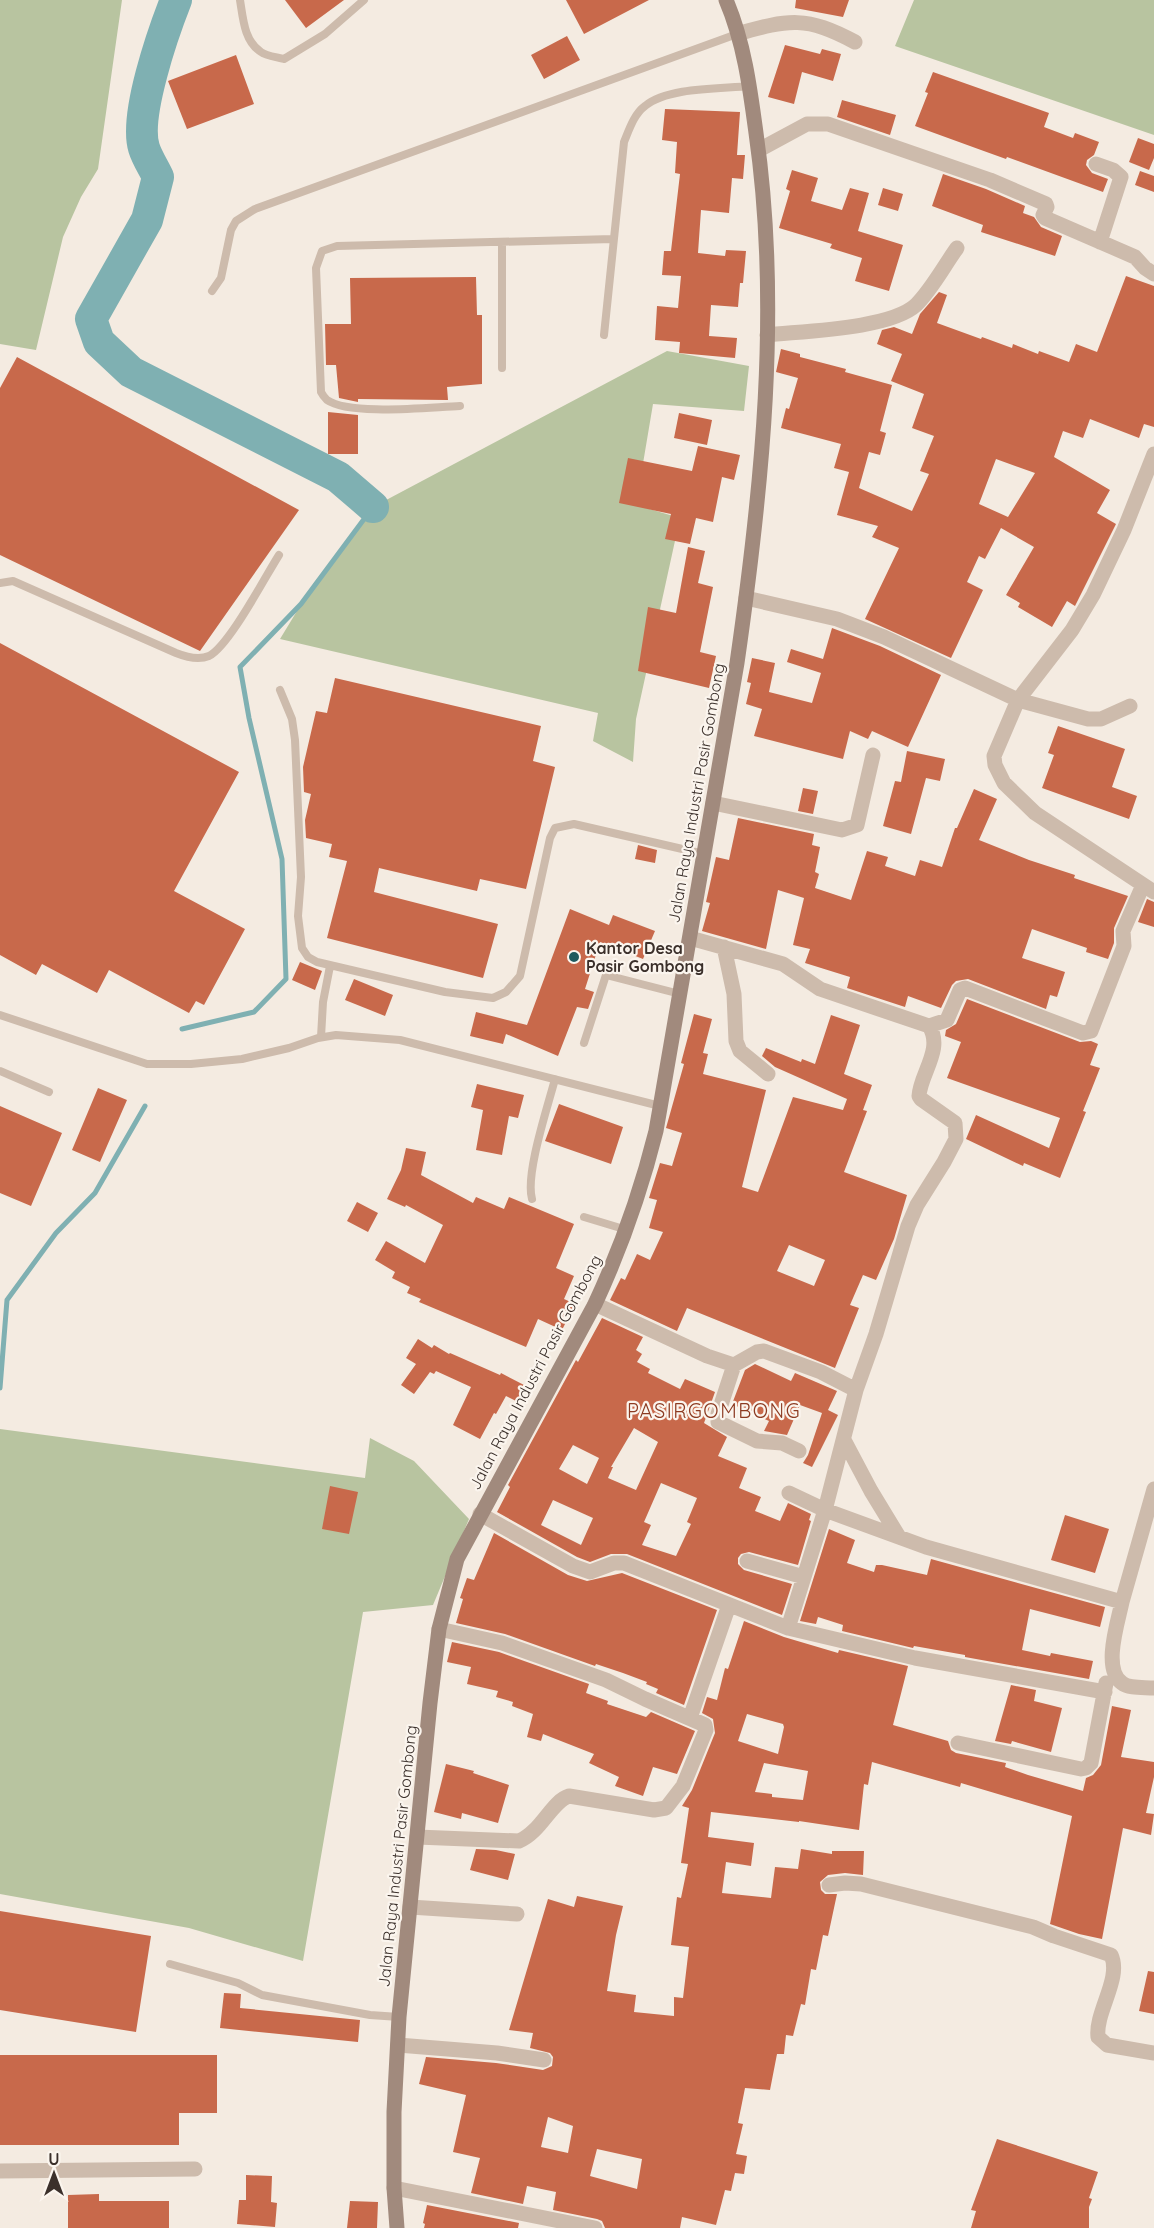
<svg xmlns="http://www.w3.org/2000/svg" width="1154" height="2228" font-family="Quicksand,sans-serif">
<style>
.green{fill:#b8c4a0}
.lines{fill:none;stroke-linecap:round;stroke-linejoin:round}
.stream{stroke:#7fb0b2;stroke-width:5}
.river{stroke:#7fb0b2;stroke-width:32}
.building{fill:#c8694b;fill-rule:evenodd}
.lane{stroke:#cdbbac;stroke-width:8}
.street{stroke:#cdbbac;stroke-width:15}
.secondary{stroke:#a18a7d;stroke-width:15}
.poi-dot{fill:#1f5a5e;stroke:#fbf5ee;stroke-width:2}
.labels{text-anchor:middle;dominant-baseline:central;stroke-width:4.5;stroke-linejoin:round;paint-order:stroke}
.street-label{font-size:16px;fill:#3b302b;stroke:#fbf5ee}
.poi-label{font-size:16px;font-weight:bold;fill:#3b302b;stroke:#fbf5ee;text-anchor:start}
.quarter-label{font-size:20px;letter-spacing:1.5px;fill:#8c3b22;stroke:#fbf5ee}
</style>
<rect width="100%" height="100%" fill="#f4ebe1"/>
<path class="green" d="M 0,0 L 122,0 L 98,169 L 81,197 L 63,237 L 36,350 L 0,344 Z
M 914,0 L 1154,0 L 1154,135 L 895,46 Z
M 667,351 L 749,366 L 744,411 L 653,404 L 636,505 L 680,518 L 636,719 L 633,762 L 593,741 L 598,713 L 280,639 L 314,583 L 373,507 Z
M 0,1429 L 365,1478 L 370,1438 L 414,1461 L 469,1519 L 433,1605 L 363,1612 L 303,1961 L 189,1928 L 0,1894 Z"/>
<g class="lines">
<path class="stream" d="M 182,1029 L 254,1012 L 286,979 L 282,859 L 249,718 L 240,667 L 301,604 L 373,507
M 0,1388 L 7,1300 L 56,1233 L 95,1193 L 145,1106"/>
<path class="river" d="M 176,0 C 163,33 134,116 144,148 C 147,158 154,168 158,177 L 147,220 L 91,319 L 99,342 L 131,372 L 338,477 L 373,507"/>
</g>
<path class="building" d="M 285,0 L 344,0 L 306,28 Z
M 566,0 L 649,0 L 584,34 Z
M 796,0 L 849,0 L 843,17 L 795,8 Z
M 567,36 L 580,60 L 544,79 L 531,55 Z
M 785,45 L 820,54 L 822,49 L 841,54 L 833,81 L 802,72 L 794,104 L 768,97 Z
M 236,55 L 254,104 L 187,129 L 168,81 Z
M 933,72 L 1049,113 L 1044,127 L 1073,138 L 1075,133 L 1099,142 L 1094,155 L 1087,160 L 1086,165 L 1092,173 L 1108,179 L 1103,192 L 1007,157 L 1006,159 L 981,150 L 915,126 L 928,93 L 925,92 Z
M 842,100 L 896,115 L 890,135 L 837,117 Z
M 665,109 L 740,112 L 737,155 L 745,155 L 743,179 L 732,178 L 729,213 L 701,210 L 698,253 L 725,256 L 726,250 L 746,251 L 743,283 L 740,283 L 738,307 L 711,305 L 709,336 L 737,338 L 735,358 L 679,353 L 680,342 L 655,340 L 657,306 L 678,308 L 681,276 L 662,275 L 664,251 L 671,251 L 680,174 L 675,173 L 677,142 L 662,140 Z
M 1138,138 L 1154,144 L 1154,158 L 1149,170 L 1129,162 Z
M 792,170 L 818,178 L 811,201 L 842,210 L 850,188 L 869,193 L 858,231 L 903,245 L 889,291 L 855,281 L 862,258 L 830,248 L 832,244 L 779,228 L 790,191 L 786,189 Z
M 1140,171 L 1154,176 L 1154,192 L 1135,185 Z
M 943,174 L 986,189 L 1025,206 L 1023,213 L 1034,217 L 1041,227 L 1062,236 L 1055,256 L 981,232 L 983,225 L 932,206 Z
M 883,188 L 903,194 L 898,211 L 878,205 Z
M 1126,276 L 1154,286 L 1154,427 L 1144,424 L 1139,438 L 1090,419 L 1083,438 L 1063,431 L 1054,457 L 1110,490 L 1097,513 L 1116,524 L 1075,606 L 1067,601 L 1052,627 L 1018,607 L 1020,603 L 1006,595 L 1034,547 L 1001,528 L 985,559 L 979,556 L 967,582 L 983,590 L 951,658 L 865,619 L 899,548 L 872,537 L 878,526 L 837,515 L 849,472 L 834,468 L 841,444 L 781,428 L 786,408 L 789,409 L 798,378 L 776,372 L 781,349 L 800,354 L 800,357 L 846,369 L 845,372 L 892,385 L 880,431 L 886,433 L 880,455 L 869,452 L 859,488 L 912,511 L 929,474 L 920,471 L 934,436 L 912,428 L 924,394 L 891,381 L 902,354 L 877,344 L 882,330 L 894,327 L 912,334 L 920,314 L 939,292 L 947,295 L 937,323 L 981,339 L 982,337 L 1012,348 L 1013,344 L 1038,354 L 1039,351 L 1069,362 L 1076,344 L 1097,352 ZM 996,459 L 1035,473 L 1008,517 L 979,504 Z
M 476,277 L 477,315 L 482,315 L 482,384 L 447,387 L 448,400 L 358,399 L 358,402 L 339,398 L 336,365 L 326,365 L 325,324 L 351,324 L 350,278 Z
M 17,357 L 299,510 L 200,651 L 0,555 L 0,388 Z
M 328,412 L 358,415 L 358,454 L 328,454 Z
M 679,413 L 712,420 L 707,445 L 674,438 Z
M 698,446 L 740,455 L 734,480 L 722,477 L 713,522 L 696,518 L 690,544 L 665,539 L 671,514 L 619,503 L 628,458 L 692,471 Z
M 688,547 L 705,551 L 698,583 L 713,587 L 700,652 L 716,656 L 709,688 L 638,671 L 648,607 L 676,613 Z
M 832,628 L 880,646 L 941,675 L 908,747 L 872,731 L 868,739 L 850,731 L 843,759 L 754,736 L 762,709 L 746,704 L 751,683 L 747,682 L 752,658 L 775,663 L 769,692 L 812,703 L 821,673 L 787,662 L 791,649 L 823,659 Z
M 0,643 L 239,772 L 174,891 L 245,929 L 204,1005 L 196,1001 L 189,1013 L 109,970 L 97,993 L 42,964 L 36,975 L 0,955 Z
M 335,678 L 541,726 L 533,761 L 555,767 L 526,889 L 480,879 L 477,891 L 379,868 L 374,892 L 498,924 L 483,978 L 327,938 L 347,861 L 329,857 L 332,844 L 306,838 L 305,820 L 311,794 L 304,792 L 303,767 L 316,711 L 327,713 Z
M 1058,726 L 1125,749 L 1112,787 L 1137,796 L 1129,819 L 1042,788 L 1054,755 L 1048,753 Z
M 907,751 L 945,759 L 940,781 L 926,778 L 911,834 L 883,826 L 895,781 L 901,782 Z
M 803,788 L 818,791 L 813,814 L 798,811 Z
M 974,789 L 997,799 L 979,840 L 1029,860 L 1075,875 L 1074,878 L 1128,896 L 1114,928 L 1114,943 L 1108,959 L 1086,952 L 1087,948 L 1032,929 L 1022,958 L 1065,972 L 1057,997 L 1050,995 L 1046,1009 L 968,979 L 956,981 L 952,985 L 941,1008 L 908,996 L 905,1007 L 847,988 L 850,977 L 805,963 L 810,949 L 793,945 L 804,898 L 778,890 L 766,949 L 702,931 L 710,903 L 706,902 L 716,857 L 729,860 L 738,818 L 814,834 L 812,845 L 820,847 L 815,872 L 819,874 L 815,888 L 851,900 L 867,851 L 888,857 L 885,866 L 915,876 L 920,860 L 942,867 L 955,828 L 957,828 Z
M 638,845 L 657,850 L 655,863 L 635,859 Z
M 1147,899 L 1154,902 L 1154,927 L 1138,922 Z
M 570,909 L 609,925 L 613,915 L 655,931 L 643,959 L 600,942 L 585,989 L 594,992 L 588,1009 L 577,1007 L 558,1056 L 506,1034 L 503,1044 L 470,1036 L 476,1012 L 527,1025 Z
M 300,962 L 322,971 L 315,990 L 292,980 Z
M 354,979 L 393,995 L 385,1016 L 345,1000 Z
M 967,999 L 1080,1042 L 1091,1041 L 1098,1044 L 1090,1065 L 1100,1068 L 1083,1111 L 1086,1112 L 1060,1178 L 1024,1163 L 1023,1166 L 966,1139 L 976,1115 L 1049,1148 L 1060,1118 L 947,1078 L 961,1042 L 945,1036 L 946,1030 L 956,1024 Z
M 694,1014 L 712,1019 L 703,1053 L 708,1054 L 703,1074 L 766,1090 L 742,1187 L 758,1192 L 793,1097 L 843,1110 L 847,1099 L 775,1067 L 762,1056 L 766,1048 L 801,1062 L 802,1059 L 815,1064 L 831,1015 L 860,1025 L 844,1074 L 872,1085 L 863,1110 L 867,1111 L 844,1172 L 907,1195 L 894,1239 L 876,1280 L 863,1275 L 850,1305 L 859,1308 L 835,1368 L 687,1308 L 677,1331 L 610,1300 L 621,1278 L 625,1280 L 637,1254 L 650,1260 L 663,1232 L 649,1228 L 657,1200 L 649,1198 L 660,1163 L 672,1166 L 682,1133 L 666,1128 L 684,1064 L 681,1063 ZM 789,1245 L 825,1260 L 814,1286 L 777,1271 Z
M 477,1084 L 524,1095 L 518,1118 L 509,1116 L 502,1155 L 476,1150 L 483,1110 L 471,1107 Z
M 98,1088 L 127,1100 L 100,1162 L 72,1150 Z
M 559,1104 L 623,1127 L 611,1164 L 545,1141 Z
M 0,1106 L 62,1133 L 31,1206 L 0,1193 Z
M 406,1148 L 426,1152 L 421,1175 L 473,1203 L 476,1197 L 504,1209 L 509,1197 L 574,1224 L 556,1268 L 574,1276 L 564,1299 L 575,1304 L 562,1330 L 538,1319 L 526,1347 L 419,1302 L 421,1299 L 407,1293 L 410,1287 L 392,1278 L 395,1272 L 375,1260 L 386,1241 L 425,1263 L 443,1225 L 406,1205 L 405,1207 L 387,1199 L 401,1170 Z
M 357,1202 L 378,1213 L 368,1232 L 347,1221 Z
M 602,1318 L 643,1337 L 636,1350 L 642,1354 L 637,1362 L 650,1369 L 648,1373 L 680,1389 L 685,1379 L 715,1392 L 704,1423 L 727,1437 L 718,1456 L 747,1468 L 739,1488 L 761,1497 L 755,1511 L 780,1521 L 788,1503 L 811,1514 L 809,1520 L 811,1521 L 798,1565 L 749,1552 L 741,1554 L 738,1558 L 738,1564 L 744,1570 L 792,1584 L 782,1615 L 627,1554 L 611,1554 L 590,1562 L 577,1557 L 497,1512 L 510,1487 L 508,1485 L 576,1360 L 578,1362 ZM 634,1428 L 658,1442 L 636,1490 L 608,1478 L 613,1467 L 611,1467 ZM 573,1445 L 599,1458 L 587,1484 L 559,1469 ZM 661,1483 L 697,1498 L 687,1522 L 691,1524 L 676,1556 L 642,1545 L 651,1525 L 644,1522 ZM 553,1500 L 593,1518 L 581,1545 L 541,1525 Z
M 418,1339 L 432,1348 L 434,1345 L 449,1354 L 450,1353 L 500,1375 L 501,1373 L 526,1386 L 518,1402 L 506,1396 L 496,1414 L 494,1413 L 480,1439 L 453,1425 L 471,1387 L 436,1371 L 434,1374 L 430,1372 L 414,1394 L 401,1385 L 416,1364 L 406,1358 Z
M 755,1364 L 791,1381 L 795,1373 L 837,1391 L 828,1410 L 838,1415 L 812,1467 L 803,1463 L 808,1455 L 822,1413 L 800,1405 L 787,1435 L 764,1431 L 769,1421 L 732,1404 L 745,1370 Z
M 330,1486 L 358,1492 L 349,1534 L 322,1529 Z
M 1065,1515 L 1109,1529 L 1095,1573 L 1051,1560 Z
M 829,1529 L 855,1540 L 847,1563 L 874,1572 L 876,1565 L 882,1565 L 927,1575 L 931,1559 L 1105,1607 L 1100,1627 L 1030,1609 L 1022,1650 L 1050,1656 L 1051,1653 L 1093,1661 L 1089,1679 L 976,1659 L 965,1657 L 965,1655 L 914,1646 L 913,1648 L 842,1631 L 843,1625 L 818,1617 L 816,1624 L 800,1621 Z
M 494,1533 L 568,1575 L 587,1581 L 622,1573 L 717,1610 L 684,1705 L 656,1693 L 658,1689 L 646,1684 L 647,1682 L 623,1673 L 596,1664 L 595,1666 L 505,1634 L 456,1623 L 463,1599 L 460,1598 L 467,1578 L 474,1580 Z
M 744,1621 L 784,1637 L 838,1653 L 839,1650 L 908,1666 L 893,1725 L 948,1741 L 951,1750 L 956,1753 L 1006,1763 L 1005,1767 L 1028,1775 L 1083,1791 L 1086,1778 L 1093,1775 L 1101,1765 L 1112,1706 L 1131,1710 L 1121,1757 L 1154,1762 L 1154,1777 L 1146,1813 L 1154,1814 L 1151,1835 L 1123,1828 L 1102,1939 L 1079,1934 L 1050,1924 L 1072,1816 L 961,1783 L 960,1787 L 872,1762 L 868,1785 L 864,1784 L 859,1830 L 799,1821 L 799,1822 L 711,1812 L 708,1837 L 754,1843 L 751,1866 L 726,1862 L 722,1893 L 771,1898 L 775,1867 L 798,1869 L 801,1849 L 832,1854 L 832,1851 L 864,1851 L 863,1875 L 845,1873 L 828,1875 L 820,1882 L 821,1890 L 825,1894 L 837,1894 L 828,1936 L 823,1935 L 816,1970 L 811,1969 L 805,2005 L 801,2004 L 793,2036 L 786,2035 L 784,2054 L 777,2054 L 770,2090 L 745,2088 L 738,2123 L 743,2124 L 736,2154 L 747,2156 L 744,2174 L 735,2173 L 731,2191 L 725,2190 L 716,2225 L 682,2217 L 680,2228 L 605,2228 L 602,2221 L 597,2219 L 553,2210 L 556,2192 L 527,2186 L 523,2204 L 471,2193 L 480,2158 L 453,2152 L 466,2095 L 419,2084 L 426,2057 L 496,2063 L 543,2070 L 552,2066 L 553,2057 L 550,2053 L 530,2048 L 533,2033 L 509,2030 L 548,1899 L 574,1907 L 577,1896 L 623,1906 L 616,1935 L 607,1991 L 636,1995 L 634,2012 L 674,2016 L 674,1997 L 683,1998 L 689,1947 L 671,1945 L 677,1897 L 681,1898 L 688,1864 L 681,1863 L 689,1808 L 682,1806 L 692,1790 L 715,1733 L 713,1719 L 702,1713 L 707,1697 L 717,1700 L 725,1668 L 728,1669 ZM 747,1714 L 783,1724 L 784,1727 L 778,1754 L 738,1741 ZM 764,1763 L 808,1771 L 803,1800 L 772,1797 L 772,1794 L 755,1792 ZM 548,2117 L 573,2126 L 568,2153 L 541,2147 ZM 597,2149 L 642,2159 L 637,2189 L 590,2176 Z
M 452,1642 L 499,1652 L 589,1684 L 586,1693 L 608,1701 L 607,1704 L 646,1717 L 651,1712 L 695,1731 L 677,1774 L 653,1767 L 643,1796 L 615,1786 L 619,1777 L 589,1763 L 594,1754 L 543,1734 L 541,1741 L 527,1737 L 533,1714 L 512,1706 L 513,1702 L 496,1697 L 498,1691 L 467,1684 L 471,1667 L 447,1662 Z
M 1011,1685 L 1036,1690 L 1034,1701 L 1062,1708 L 1051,1752 L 1012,1741 L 1011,1744 L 995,1741 Z
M 446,1764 L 474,1771 L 473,1773 L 509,1785 L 498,1823 L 462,1813 L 461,1819 L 434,1812 Z
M 476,1849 L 496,1850 L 515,1854 L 508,1880 L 470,1870 Z
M 0,1911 L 151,1936 L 136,2032 L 0,2010 Z
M 1148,1971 L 1154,1972 L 1154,2014 L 1139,2011 Z
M 224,1993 L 241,1994 L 240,2008 L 360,2020 L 358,2042 L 220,2028 Z
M 0,2055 L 217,2055 L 217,2113 L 179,2113 L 179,2145 L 0,2145 Z
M 997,2139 L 1098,2172 L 1089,2198 L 1092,2199 L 1089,2207 L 1089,2228 L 971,2228 L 976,2211 L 971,2210 Z
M 246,2175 L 272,2176 L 271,2202 L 277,2203 L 275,2227 L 237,2224 L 239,2200 L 246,2200 Z
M 99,2194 L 99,2201 L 169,2201 L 169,2228 L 68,2228 L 68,2195 Z
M 350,2201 L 378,2202 L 377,2228 L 347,2228 Z
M 427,2205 L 519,2223 L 518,2228 L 424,2228 L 425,2224 L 423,2223 Z"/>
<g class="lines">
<path class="lane" d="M 240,0 C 243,18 244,41 261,52 C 266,56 277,57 284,59 L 325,34 L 364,0
M 212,291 L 221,278 L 231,230 L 236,221 L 255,209 L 737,34
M 604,335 L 624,142 C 629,130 634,114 645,106 C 668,87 720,89 750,86
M 502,368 L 502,242
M 460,406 C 430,407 350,416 327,400 C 326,399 322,394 321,392 L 316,268 L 322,251 L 337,246 L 613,239
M 0,583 L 13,581 L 176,653 C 186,657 199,660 209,656 C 229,646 265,577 279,555
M 280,690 L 292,719 L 295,740 L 301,877 L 298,916 L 302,948 L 308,957 L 317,962 L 445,992 L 493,998 L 506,992 L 520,976 L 550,838 L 555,828 L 574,824 L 704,854
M 0,1015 L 147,1064 L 191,1064 L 242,1059 L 289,1048 L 318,1038 L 336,1035 L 400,1040 L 660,1106
M 321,1037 L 323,1002 L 330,966
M 584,1043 L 606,975 L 680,994
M 0,1071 L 49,1092
M 532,1199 C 525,1174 548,1106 555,1079
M 584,1217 L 627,1230
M 170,1964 L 238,1983 L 262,1995 L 370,2015 L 399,2017"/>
<path class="street" d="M 737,34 C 790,19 806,16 855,42
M 759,150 L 807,124 L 828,124 L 990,180 L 1046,204 L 1047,207 L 1043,215 L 1045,218 L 1135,257 L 1145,268 L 1154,274
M 1096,164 L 1113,170 L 1121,177 L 1100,242
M 767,335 C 803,331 890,329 916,305 C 932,289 944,266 957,248
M 1154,454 L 1124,530 L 1093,595 L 1072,630 L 1018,700 L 994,756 L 995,765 L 1004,783 L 1035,813 L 1154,892
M 746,598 L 837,619 L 884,637 L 1018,700 L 1088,719 L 1101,719 L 1130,706
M 713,803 L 842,830 L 857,825 L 873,755
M 690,938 L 783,964 L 820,989 L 929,1026 C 944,1049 920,1074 919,1096 L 921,1099 L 955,1123 L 956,1139 L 944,1162 L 917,1205 L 908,1226 L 876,1334 L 856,1390 L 825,1510 L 788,1628 L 915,1658 L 1105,1692
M 724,947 L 734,994 L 736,1041 L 740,1051 L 768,1074
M 929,1026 L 947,1020 L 960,990 L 965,988 L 1083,1033 L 1091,1031 L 1124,946 L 1123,931 L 1143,885
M 595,1304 L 707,1356 L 734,1365 L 757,1352 L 764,1351 L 821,1372 L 856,1390
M 734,1365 L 718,1414 L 718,1422 L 757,1441 L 782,1443 L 799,1451
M 844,1440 L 871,1491 L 899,1537
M 789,1493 L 825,1510 L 926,1547 L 1122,1602 C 1118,1622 1102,1669 1122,1683 C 1129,1689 1145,1687 1154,1688
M 480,1514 L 573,1566 L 590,1572 L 614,1563 L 624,1563 L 788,1628
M 747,1561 L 804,1577
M 1122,1602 L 1154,1489
M 690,1718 L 729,1605
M 958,1743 L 1081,1769 L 1086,1768 L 1091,1763 L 1106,1683
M 417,1837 L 519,1841 C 541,1832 552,1801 569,1796 L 654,1810 L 666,1808 L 683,1786 L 706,1730 L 705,1725 L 645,1699 L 606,1680 L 502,1643 L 439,1629
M 829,1885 L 845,1883 L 861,1884 L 1033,1927 L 1054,1936 L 1111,1955 C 1122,1978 1095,2012 1098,2037 L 1107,2045 L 1154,2053
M 410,1907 L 517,1914
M 398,2045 L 497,2053 L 544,2060
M 0,2171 L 195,2169
M 394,2188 L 595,2228"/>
<path class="secondary" d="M 397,2228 L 394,2188 L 394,2112 L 399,2017 L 430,1703 L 439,1629 L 457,1559 L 595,1304 C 621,1248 641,1191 656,1131 L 737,663 C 762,489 781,308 756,133 C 750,88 744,42 726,0"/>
</g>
<circle class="poi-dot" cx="574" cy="957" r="6"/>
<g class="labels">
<g class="street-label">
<text transform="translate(696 793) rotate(-80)">Jalan Raya Industri Pasir Gombong</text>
<text transform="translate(535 1372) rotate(-62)">Jalan Raya Industri Pasir Gombong</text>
<text transform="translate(397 1856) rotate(-84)">Jalan Raya Industri Pasir Gombong</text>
</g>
<g class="poi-label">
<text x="586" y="948">Kantor Desa<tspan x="586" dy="18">Pasir Gombong</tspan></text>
</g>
<g class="quarter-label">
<text x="714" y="1410">PASIRGOMBONG</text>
</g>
</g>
<g transform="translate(54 2174)" stroke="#fbf5ee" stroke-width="4.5" paint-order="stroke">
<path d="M0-4.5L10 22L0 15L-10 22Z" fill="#3b302b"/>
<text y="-9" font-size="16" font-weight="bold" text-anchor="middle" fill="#3b302b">U</text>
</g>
</svg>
